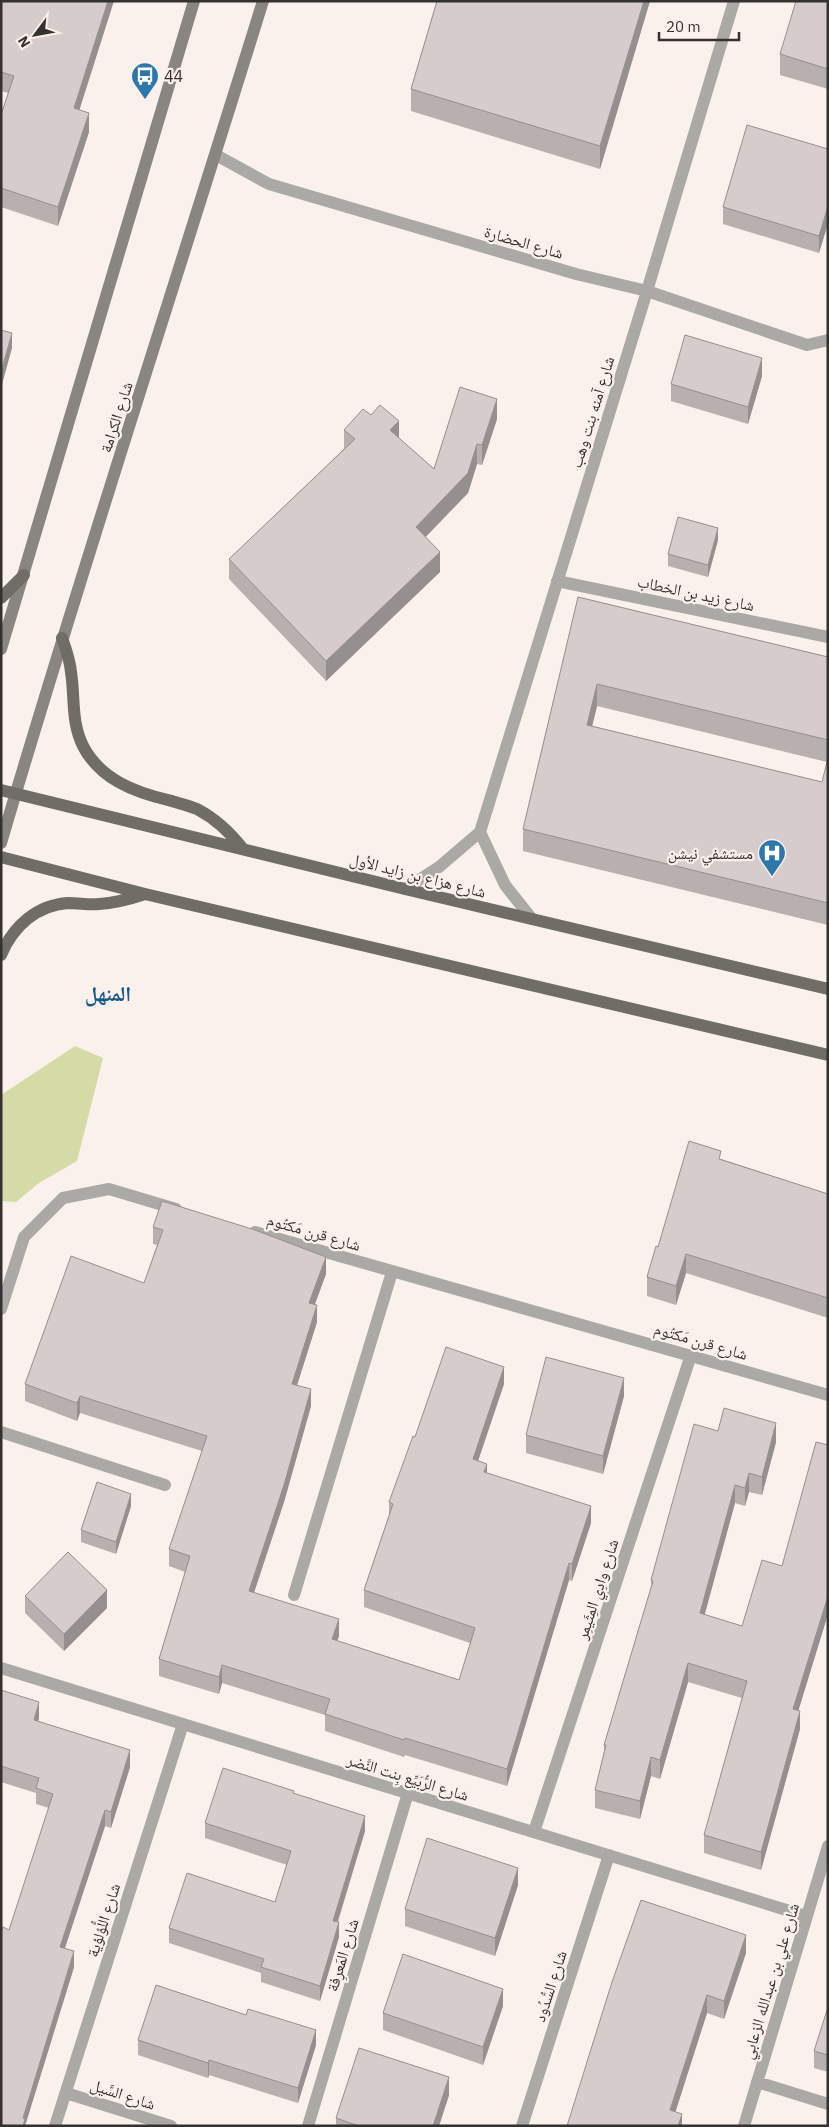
<svg xmlns="http://www.w3.org/2000/svg" width="829" height="2127" font-family="'IBM Plex Sans','Noto Naskh Arabic',sans-serif">
<style>
.green{fill:#d4dba6}
.lines{fill:none;stroke-linecap:round;stroke-linejoin:round}
.street{stroke:#aba9a6;stroke-width:12}
.secondary{stroke:#898681;stroke-width:12}
.primary{stroke:#706d67;stroke-width:12}
.wall{fill:#b8afaf;fill-rule:evenodd}
.shaded-wall{fill:#968f8f}
.building{fill:#d6cccc;stroke:#968f8f}
.labels{text-anchor:middle;dominant-baseline:central;stroke-width:4.5;stroke-linejoin:round;paint-order:stroke}
.poi-label{font-size:16px;fill:#353130;stroke:#faf1ec;text-anchor:start}
.street-label{font-size:16px;fill:#353130;stroke:#faf1ec}
.district-label{font-size:21px;font-weight:bold;fill:#155b89;stroke:#faf1ec}
</style>
<rect width="100%" height="100%" fill="#faf1ec"/>
<path class="green" d="M 75,1046 L 103,1058 L 77,1161 L 39,1183 L 16,1202 L 1,1201 L 1,1095 Z"/>
<g class="lines">
<path class="street" d="M 216,155 L 269,184 L 576,274 L 647,291 L 807,345 L 828,340
M 557,581 L 828,637
M 480,832 L 505,885 L 532,919
M 405,889 L 439,867 L 480,832 L 647,291 L 734,1
M 255,1232 L 828,1395
M 1,1309 L 24,1237 L 63,1198 L 109,1189 L 176,1209
M 1,1432 L 165,1485
M 294,1595 L 392,1272
M 1,1668 L 806,1916
M 534,1832 L 691,1355
M 757,2082 L 828,2104
M 66,2093 L 171,2126
M 55,2126 L 183,1724
M 308,2126 L 408,1793
M 522,2126 L 609,1855
M 744,2126 L 828,1846"/>
<path class="secondary" d="M 1,649 L 194,1
M 1,843 C 84,561 176,282 263,1"/>
<path class="primary" d="M 1,598 L 24,575
M 62,638 C 66,649 70,660 71,672 C 75,698 71,722 83,746 C 100,779 134,792 168,800 C 178,803 187,805 197,809 C 216,819 230,832 243,849
M 1,790 L 405,889 L 828,989
M 1,857 L 145,894 L 828,1055
M 1,955 C 13,926 37,905 68,903 C 79,903 89,905 99,904 C 115,903 130,899 145,894"/>
</g>
<path class="wall" d="M 437,1 L 650,1 L 600,169 L 411,111 L 411,89 Z
M 828,1 L 828,89 L 780,75 L 780,54 Z
M 1,3 L 79,110 L 89,132 L 58,226 L 1,207 L 1,115 L 8,93 L 1,91 Z
M 828,149 L 819,253 L 723,224 L 723,207 Z
M 762,376 L 748,424 L 671,401 L 671,384 Z
M 497,419 L 482,465 L 477,464 L 468,493 L 425,537 L 440,572 L 326,681 L 229,579 L 229,559 L 344,449 L 344,430 L 399,438 L 434,469 Z
M 718,540 L 708,577 L 668,566 L 668,554 Z
M 578,597 L 828,657 L 828,925 L 523,851 L 523,829 ZM 597,706 L 827,762 L 822,782 L 592,726 Z
M 721,1159 L 828,1194 L 828,1318 L 686,1273 L 676,1305 L 647,1296 L 647,1277 L 658,1247 Z
M 153,1227 L 326,1274 L 315,1304 L 317,1322 L 297,1385 L 311,1406 L 284,1502 L 254,1592 L 339,1636 L 337,1641 L 459,1680 L 470,1643 L 364,1607 L 364,1590 L 389,1515 L 389,1502 L 415,1437 L 504,1384 L 478,1460 L 487,1473 L 591,1523 L 572,1581 L 569,1580 L 507,1786 L 405,1755 L 404,1757 L 325,1731 L 325,1715 L 222,1683 L 219,1694 L 159,1676 L 159,1659 L 185,1572 L 169,1566 L 169,1549 L 202,1451 L 80,1413 L 77,1421 L 25,1401 L 25,1384 L 144,1283 L 157,1245 L 153,1244 Z
M 624,1396 L 603,1474 L 526,1453 L 526,1435 Z
M 718,1431 L 776,1442 L 762,1495 L 749,1492 L 745,1506 L 735,1503 L 704,1615 L 742,1626 L 782,1566 L 828,1445 L 828,1614 L 798,1711 L 800,1729 L 761,1870 L 704,1853 L 704,1835 L 742,1698 L 688,1682 L 660,1779 L 651,1776 L 640,1819 L 595,1808 L 595,1790 L 604,1752 L 604,1745 L 651,1588 L 651,1580 Z
M 131,1506 L 116,1554 L 81,1542 L 81,1530 Z
M 25,1596 L 107,1608 L 64,1651 L 25,1613 Z
M 1,1690 L 39,1718 L 38,1721 L 130,1767 L 111,1828 L 105,1826 L 65,1948 L 74,1967 L 25,2126 L 9,1930 L 49,1808 L 36,1804 L 36,1793 L 1,1782 Z
M 294,1794 L 365,1831 L 338,1922 L 339,1937 L 320,2001 L 261,1982 L 261,1973 L 169,1943 L 169,1928 L 275,1902 L 287,1865 L 205,1838 L 205,1823 Z
M 518,1885 L 495,1956 L 405,1926 L 405,1909 Z
M 746,1953 L 724,2019 L 707,2013 L 675,2112 L 682,2126 L 567,2126 Z
M 503,2006 L 483,2065 L 383,2030 L 383,2013 Z
M 828,2007 L 828,2072 L 814,2068 L 814,2051 Z
M 138,2040 L 316,2045 L 298,2103 L 209,2075 L 208,2078 L 138,2055 Z
M 449,2095 L 439,2126 L 336,2126 L 336,2118 Z"/>
<path class="shaded-wall" d="M 108,1 L 114,1 L 74,127 L 74,108 Z
M 644,1 L 650,1 L 600,169 L 600,146 Z
M 89,113 L 89,132 L 58,226 L 58,207 Z
M 828,206 L 828,224 L 819,253 L 819,236 Z
M 12,333 L 12,348 L 1,388 L 1,372 Z
M 762,358 L 762,376 L 748,424 L 748,407 Z
M 497,399 L 497,419 L 482,465 L 482,445 Z
M 399,421 L 399,441 L 390,430 Z
M 477,444 L 477,464 L 468,493 L 416,547 L 416,527 Z
M 718,528 L 718,540 L 708,577 L 708,565 Z
M 440,552 L 440,572 L 326,681 L 326,661 Z
M 597,684 L 597,706 L 587,747 L 587,725 Z
M 686,1254 L 686,1273 L 676,1305 L 676,1286 Z
M 326,1257 L 326,1274 L 309,1320 L 309,1303 Z
M 317,1305 L 317,1322 L 292,1401 L 292,1384 Z
M 504,1367 L 504,1384 L 473,1476 L 473,1459 Z
M 624,1378 L 624,1396 L 603,1474 L 603,1456 Z
M 311,1389 L 311,1406 L 284,1502 L 249,1608 L 249,1591 Z
M 80,1396 L 80,1413 L 77,1421 L 77,1403 Z
M 776,1423 L 776,1442 L 762,1495 L 762,1477 Z
M 487,1464 L 487,1481 L 484,1472 Z
M 749,1473 L 749,1492 L 745,1506 L 745,1488 Z
M 735,1485 L 735,1503 L 700,1632 L 700,1613 Z
M 131,1494 L 131,1506 L 116,1554 L 116,1542 Z
M 591,1506 L 591,1523 L 572,1581 L 572,1564 Z
M 569,1563 L 569,1580 L 507,1786 L 507,1769 Z
M 107,1590 L 107,1608 L 64,1651 L 64,1634 Z
M 828,1596 L 828,1614 L 793,1728 L 793,1709 Z
M 339,1619 L 339,1636 L 332,1656 L 332,1639 Z
M 688,1663 L 688,1682 L 660,1779 L 660,1760 Z
M 222,1665 L 222,1683 L 219,1694 L 219,1677 Z
M 39,1702 L 39,1718 L 34,1736 L 34,1720 Z
M 800,1711 L 800,1729 L 761,1870 L 761,1852 Z
M 130,1750 L 130,1767 L 111,1828 L 111,1812 Z
M 651,1757 L 651,1776 L 640,1819 L 640,1801 Z
M 105,1810 L 105,1826 L 60,1963 L 60,1947 Z
M 365,1816 L 365,1831 L 333,1936 L 333,1921 Z
M 518,1868 L 518,1885 L 495,1956 L 495,1938 Z
M 339,1922 L 339,1937 L 320,2001 L 320,1986 Z
M 746,1935 L 746,1953 L 724,2019 L 724,2001 Z
M 74,1951 L 74,1967 L 25,2126 L 23,2126 L 23,2118 Z
M 503,1989 L 503,2006 L 483,2065 L 483,2047 Z
M 707,1995 L 707,2013 L 671,2126 L 670,2110 Z
M 316,2030 L 316,2045 L 298,2103 L 298,2088 Z
M 209,2060 L 209,2075 L 208,2078 L 208,2063 Z
M 449,2077 L 449,2095 L 439,2126 L 433,2126 Z
M 682,2114 L 682,2126 L 678,2126 Z"/>
<path class="building" d="M 2,1 L 108,1 L 74,108 L 89,113 L 58,207 L 1,188 L 1,115 L 14,76 L 1,72 L 1,3 Z
M 437,1 L 644,1 L 600,146 L 411,89 Z
M 796,1 L 828,1 L 828,69 L 780,54 Z
M 747,125 L 828,149 L 828,206 L 819,236 L 723,207 Z
M 1,330 L 12,333 L 1,372 Z
M 685,335 L 762,358 L 748,407 L 671,384 Z
M 460,387 L 497,399 L 482,445 L 477,444 L 468,473 L 416,527 L 440,552 L 326,661 L 229,559 L 355,439 L 344,430 L 363,409 L 371,415 L 380,405 L 399,421 L 390,430 L 434,469 Z
M 678,517 L 718,528 L 708,565 L 668,554 Z
M 578,597 L 828,657 L 828,740 L 597,684 L 587,725 L 822,782 L 828,758 L 828,903 L 523,829 Z
M 689,1141 L 721,1151 L 719,1159 L 828,1194 L 828,1298 L 686,1254 L 676,1286 L 647,1277 L 656,1246 L 658,1247 Z
M 162,1201 L 255,1230 L 326,1257 L 309,1303 L 317,1305 L 292,1384 L 311,1389 L 284,1485 L 249,1591 L 339,1619 L 332,1639 L 459,1680 L 475,1628 L 364,1590 L 393,1504 L 389,1502 L 413,1436 L 415,1437 L 446,1347 L 504,1367 L 473,1459 L 487,1464 L 484,1472 L 591,1506 L 572,1564 L 569,1563 L 507,1769 L 405,1738 L 404,1740 L 325,1714 L 330,1699 L 222,1665 L 219,1677 L 159,1659 L 190,1556 L 169,1549 L 207,1436 L 80,1396 L 77,1403 L 25,1384 L 71,1256 L 144,1283 L 163,1230 L 153,1227 Z
M 546,1357 L 624,1378 L 603,1456 L 526,1435 Z
M 724,1408 L 776,1423 L 762,1477 L 749,1473 L 745,1488 L 735,1485 L 700,1613 L 742,1626 L 762,1560 L 782,1566 L 816,1442 L 828,1445 L 828,1596 L 793,1709 L 800,1711 L 761,1852 L 704,1835 L 747,1681 L 688,1663 L 660,1760 L 651,1757 L 640,1801 L 595,1790 L 606,1745 L 604,1745 L 653,1581 L 651,1580 L 694,1424 L 718,1431 Z
M 97,1482 L 131,1494 L 116,1542 L 81,1530 Z
M 68,1552 L 107,1590 L 64,1634 L 25,1596 Z
M 1,1690 L 39,1702 L 34,1720 L 130,1750 L 111,1812 L 105,1810 L 60,1947 L 74,1951 L 23,2118 L 25,2119 L 23,2126 L 1,2126 L 1,1933 L 3,1927 L 9,1930 L 53,1794 L 36,1788 L 39,1778 L 1,1766 Z
M 223,1768 L 294,1791 L 293,1793 L 365,1816 L 333,1921 L 339,1922 L 320,1986 L 261,1967 L 264,1959 L 169,1928 L 187,1873 L 275,1902 L 291,1851 L 205,1823 Z
M 427,1838 L 518,1868 L 495,1938 L 405,1909 Z
M 641,1900 L 746,1935 L 724,2001 L 707,1995 L 670,2110 L 682,2114 L 678,2126 L 567,2126 L 612,1982 Z
M 403,1954 L 503,1989 L 483,2047 L 383,2013 Z
M 156,1985 L 246,2015 L 248,2009 L 316,2030 L 298,2088 L 209,2060 L 208,2063 L 138,2040 Z
M 828,2007 L 828,2055 L 814,2051 Z
M 359,2048 L 449,2077 L 433,2126 L 359,2126 L 336,2118 Z"/>
<defs>
<g id="bus-pin" transform="scale(1.4375)"><path d="M0 17L-7.5 6A9.5 9.5 0 1 1 7.5 6Z" fill="#2e77ab" stroke="#faf1ec"/><path d="M-5-6H5V4H4V6H2V4H-2V6H-4V4H-5ZM-3.5-4V0h7V-4ZM-3.5 1.2v1.5H-2V1.2ZM2 1.2v1.5H3.5V1.2Z" fill="#fff"/></g>
<g id="hospital-pin" transform="scale(1.4375)"><path d="M0 17L-7.5 6A9.5 9.5 0 1 1 7.5 6Z" fill="#2e77ab" stroke="#faf1ec"/><path d="M-5-5h3v3.5h4V-5h3V5h-3V1.5h-4V5h-3Z" fill="#fff"/></g>
</defs>
<g fill-rule="evenodd">
<use href="#bus-pin" x="145" y="76"/>
<use href="#hospital-pin" x="772" y="853"/>
</g>
<g class="labels">
<g class="poi-label">
<text x="164" y="76">44</text>
<text x="753" y="853" text-anchor="end">مستشفي نيشن</text>
</g>
<g class="street-label">
<text transform="translate(524 242) rotate(16)">شارع الحضارة</text>
<text transform="translate(592 412) rotate(-73)">شارع آمنه بنت وهب</text>
<text transform="translate(116 417) rotate(-72)">شارع الكرامة</text>
<text transform="translate(696 593) rotate(12)">شارع زيد بن الخطاب</text>
<text transform="translate(418 875) rotate(14)">شارع هزاع بن زايد الأول</text>
<text transform="translate(314 1232) rotate(16)">شارع قرن مَكتُوم</text>
<text transform="translate(701 1341) rotate(16)">شارع قرن مَكتُوم</text>
<text transform="translate(597 1589) rotate(-72)">شارع وادِي المِثَيمِر</text>
<text transform="translate(408 1777) rotate(17)">شارع الرُّبَيِّع بِنت النَّضر</text>
<text transform="translate(103 1920) rotate(-72)">شارع اللُّؤلؤية</text>
<text transform="translate(342 1955) rotate(-73)">شارع المَعرِفة</text>
<text transform="translate(770 1981) rotate(-73)">شارع علي بن عبدالله الزعابي</text>
<text transform="translate(550 1986) rotate(-72)">شارع السُّدُود</text>
<text transform="translate(123 2094) rotate(18)">شارع السَّيل</text>
</g>
<g class="district-label">
<text x="108" y="993">المنهل</text>
</g>
</g>
<rect width="829" height="2127" fill="none" stroke="#353130" stroke-width="5"/>
<g transform="translate(35 35) rotate(238)" stroke="#faf1ec" stroke-width="4" paint-order="stroke">
<path d="M0-4L9 19L0 12L-9 19Z" fill="#353130"/>
<text y="-8" font-size="14" font-weight="bold" text-anchor="middle" fill="#353130">N</text>
</g>
<path d="M659 32v8h80v-8" fill="none" stroke="#353130" stroke-width="2.5"/>
<text x="666" y="32" font-size="15" fill="#353130" stroke="#faf1ec" stroke-width="4" paint-order="stroke">20 m</text>
</svg>
